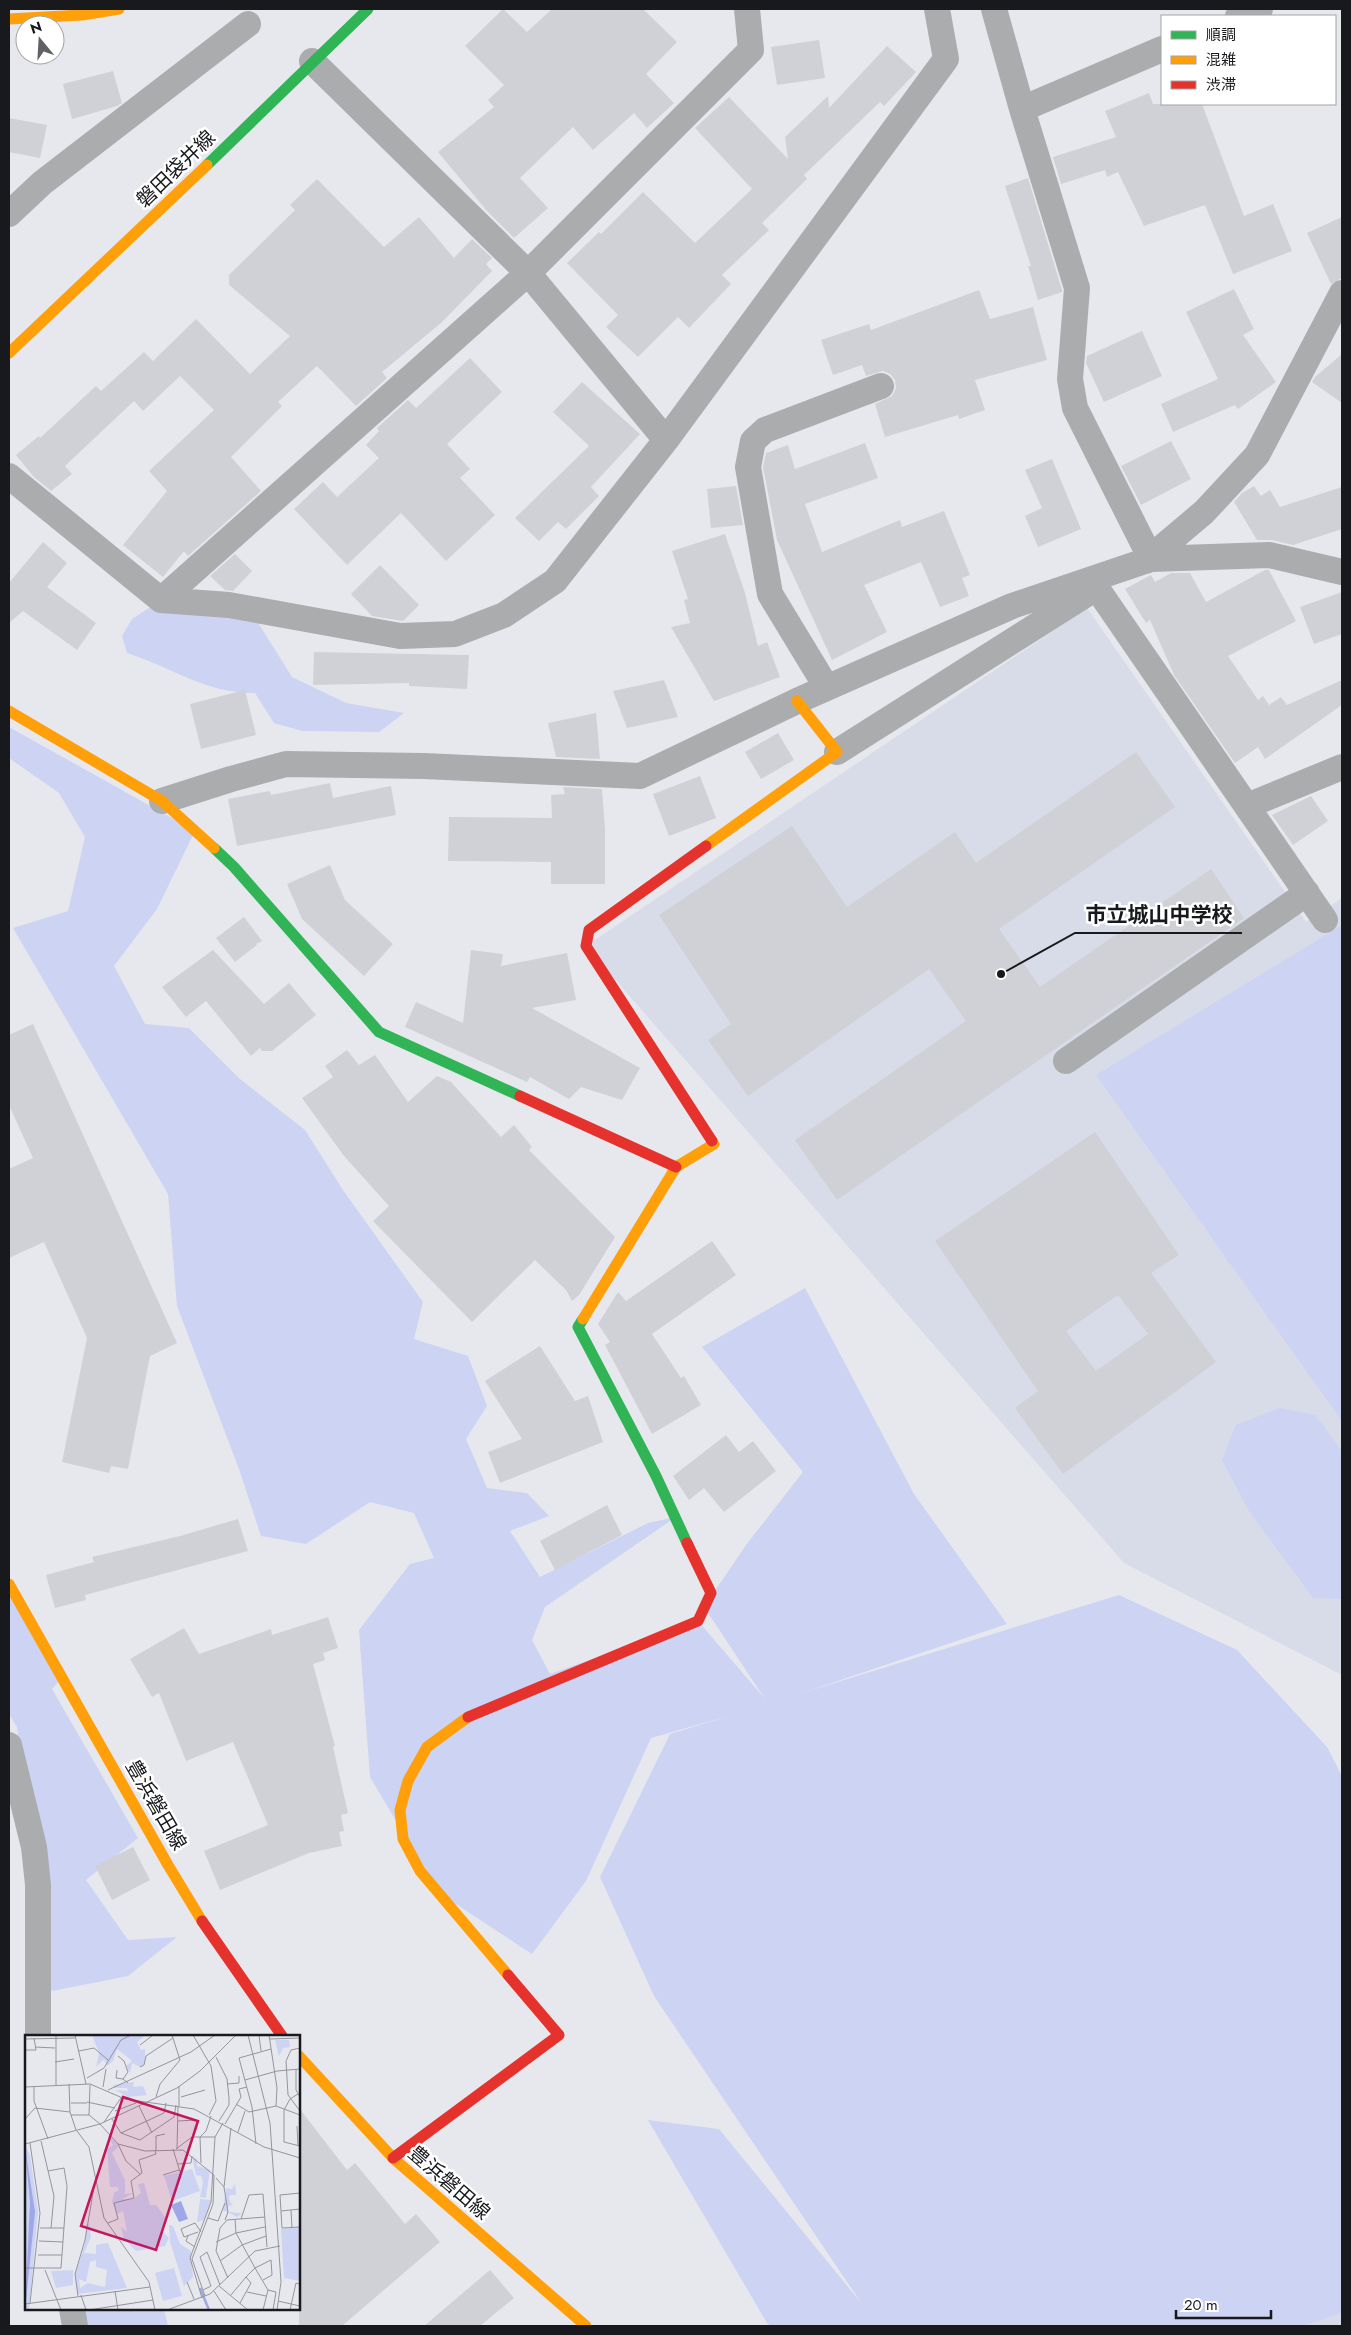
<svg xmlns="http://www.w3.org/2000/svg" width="1351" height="2335" font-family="Jost,'Noto Sans JP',sans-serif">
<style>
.built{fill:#d8dbe8}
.green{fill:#cdd3f2}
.building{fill:#d0d1d6;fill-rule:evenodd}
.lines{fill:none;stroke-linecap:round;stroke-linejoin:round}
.street{stroke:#abacae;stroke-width:26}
.fast{stroke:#30b455;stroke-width:11}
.slow{stroke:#ff9f0a;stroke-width:11}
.jam{stroke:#e5322d;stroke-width:11}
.labels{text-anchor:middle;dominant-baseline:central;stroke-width:5;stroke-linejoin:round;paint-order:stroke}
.street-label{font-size:20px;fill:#18191c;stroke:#fff}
.inset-river{fill:none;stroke:#9ea8e6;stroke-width:2.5}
.inset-road{fill:none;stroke:#94959a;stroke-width:1}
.view{fill:#c2185b;fill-opacity:0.15;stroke:#c2185b;stroke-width:2.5}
.inset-edge{fill:none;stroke:#18191c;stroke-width:2.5}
.leader{fill:none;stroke:#18191c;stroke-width:2}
.callout-dot{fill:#18191c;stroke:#fff;stroke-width:2}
.callout-label{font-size:21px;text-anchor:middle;font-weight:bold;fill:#18191c;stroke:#fff;stroke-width:5;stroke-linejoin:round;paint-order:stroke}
</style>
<rect width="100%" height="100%" fill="#e7e8ee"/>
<path class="built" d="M 1087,608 L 1306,922 L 1342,898 L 1342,1675 L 1124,1563 L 586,946 Z
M 1342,2301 L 1342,2326 L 1299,2326 Z"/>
<path class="green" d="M 161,600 L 257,621 L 292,677 L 346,703 L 404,713 L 379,732 L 302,731 L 274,723 L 255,693 C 207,694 171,667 127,653 L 122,636 L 132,619 Z
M 9,727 L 195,831 L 157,909 L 114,966 L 145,1024 L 189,1028 L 240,1079 L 305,1130 L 343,1190 L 423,1302 L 414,1339 L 468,1356 L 487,1406 L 466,1439 L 487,1488 L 527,1493 L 549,1516 L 510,1531 L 540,1577 L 648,1523 L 676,1517 L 545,1607 L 532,1640 L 550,1674 L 698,1621 L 765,1699 L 704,1607 L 746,1545 L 803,1472 L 702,1347 L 805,1288 L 914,1494 L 1007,1624 L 802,1693 L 1119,1595 L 1237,1650 L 1327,1747 L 1342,1776 L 1342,2313 L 1302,2326 L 771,2326 L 767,2323 L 648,2120 L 719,2129 L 862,2304 L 654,1996 L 600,1877 L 670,1734 L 732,1715 L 651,1738 L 586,1881 L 532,1954 L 439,1893 L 370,1777 L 359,1630 L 410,1564 L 434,1558 L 414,1513 L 370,1502 L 306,1544 L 261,1536 L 239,1469 L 177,1306 L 168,1194 L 13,928 L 68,911 L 85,837 L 59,793 L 9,758 Z
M 1342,925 L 1342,1421 L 1096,1075 Z
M 1280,1408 L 1315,1415 L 1342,1451 L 1342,1599 L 1313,1598 L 1249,1511 L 1222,1460 L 1236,1425 Z
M 9,1583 L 62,1678 L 52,1689 L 138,1838 L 86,1880 L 128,1940 L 177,1937 L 128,1976 L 52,1991 L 38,1958 L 34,1847 L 17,1727 L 9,1714 Z
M 74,2309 L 164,2309 L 168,2326 L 79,2326 Z"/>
<path class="building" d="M 503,9 L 527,32 L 552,9 L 643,9 L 677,42 L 646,74 L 674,103 L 647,128 L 634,113 L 593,150 L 573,127 L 520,178 L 548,208 L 514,238 L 487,211 L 438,152 L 494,107 L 488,100 L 504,85 L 465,46 Z
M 819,40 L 825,78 L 777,85 L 771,47 Z
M 887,46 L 916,72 L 884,106 L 880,102 L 804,175 L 807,179 L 762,223 L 769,230 L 722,275 L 731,284 L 689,328 L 678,317 L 638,357 L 606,327 L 618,315 L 567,263 L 599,232 L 601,234 L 643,192 L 695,243 L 752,189 L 695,128 L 729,97 L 788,159 L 785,137 L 828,96 L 829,108 Z
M 113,71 L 122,103 L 117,106 L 72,119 L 63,84 Z
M 1149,93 L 1153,104 L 1202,104 L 1244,216 L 1273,204 L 1292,251 L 1233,274 L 1205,205 L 1144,226 L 1118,172 L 1107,177 L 1105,170 L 1061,184 L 1053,157 L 1116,137 L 1105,111 Z
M 9,118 L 47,125 L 40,158 L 9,152 Z
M 1028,178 L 1062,290 L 1062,292 L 1038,300 L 1028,266 L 1031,266 L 1005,186 Z
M 317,179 L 384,247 L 419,217 L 454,258 L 472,239 L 492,258 L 486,264 L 492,271 L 441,323 L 382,372 L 387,378 L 356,406 L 317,366 L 278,402 L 282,406 L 231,457 L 261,491 L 188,556 L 184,551 L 163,577 L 123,545 L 167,491 L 149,471 L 214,410 L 180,376 L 143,411 L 134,401 L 65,466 L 72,474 L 51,491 L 34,477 L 16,455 L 39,436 L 40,438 L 96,386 L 101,391 L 144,352 L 153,361 L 196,319 L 250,374 L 290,336 L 229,285 L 229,275 L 295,210 L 290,205 Z
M 1342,217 L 1342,278 L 1331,284 L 1307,233 Z
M 1234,289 L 1254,329 L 1243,335 L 1276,382 L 1238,409 L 1235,405 L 1173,432 L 1161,404 L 1218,379 L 1186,312 Z
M 979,290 L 990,319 L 1033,307 L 1047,360 L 975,380 L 985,410 L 959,419 L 958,415 L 885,437 L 875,404 L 892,396 L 896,388 L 895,380 L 890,374 L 883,371 L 866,376 L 862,365 L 833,375 L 821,340 L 869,324 L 871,330 Z
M 1142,331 L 1162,376 L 1104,402 L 1086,363 L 1087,356 Z
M 1342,354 L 1342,403 L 1312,382 L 1315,377 Z
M 470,358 L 502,392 L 447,444 L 470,469 L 460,478 L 495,515 L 446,561 L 401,513 L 347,565 L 294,509 L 323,482 L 337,497 L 379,458 L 366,445 L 379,431 L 377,428 L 408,400 L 416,408 Z
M 582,382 L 640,434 L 591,487 L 599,496 L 566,529 L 558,522 L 539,541 L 515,518 L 589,446 L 553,412 Z
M 1171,441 L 1191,479 L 1141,505 L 1121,466 Z
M 865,443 L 878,478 L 805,504 L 822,552 L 900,520 L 902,527 L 944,511 L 970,575 L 962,578 L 969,596 L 940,607 L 921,562 L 864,585 L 887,632 L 832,660 L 777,540 L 763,467 L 766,453 L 788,445 L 795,469 Z
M 1052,459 L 1081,529 L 1038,547 L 1025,516 L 1042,508 L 1025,470 Z
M 736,486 L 743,525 L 711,528 L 707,489 Z
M 1254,486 L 1261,496 L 1270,490 L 1280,507 L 1342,487 L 1342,529 L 1293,545 L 1272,540 L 1257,540 L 1234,502 L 1242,493 Z
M 725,534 L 745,593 L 758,646 L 767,642 L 780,677 L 714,701 L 671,627 L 690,623 L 684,600 L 688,599 L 672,551 Z
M 43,542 L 67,563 L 47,587 L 96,623 L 77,650 L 23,611 L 9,623 L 9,583 Z
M 235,554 L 252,571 L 233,591 L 225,590 L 210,576 Z
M 380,565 L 419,605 L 403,621 L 372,616 L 351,594 Z
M 1265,570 L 1269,570 L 1296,621 L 1228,656 L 1258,700 L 1263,696 L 1269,705 L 1281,697 L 1287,705 L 1342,680 L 1342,705 L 1265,759 L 1258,747 L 1235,763 L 1174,675 L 1150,620 L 1146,623 L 1125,589 L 1151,575 L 1155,582 L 1171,573 L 1190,573 L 1206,602 Z
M 1342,592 L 1342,634 L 1314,644 L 1300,607 Z
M 314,652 L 469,655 L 467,689 L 409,686 L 409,683 L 313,685 Z
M 664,680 L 678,717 L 627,728 L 613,691 Z
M 245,690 L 256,735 L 201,749 L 190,704 Z
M 596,713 L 600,759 L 556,757 L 548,723 Z
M 778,733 L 794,760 L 761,779 L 745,752 Z
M 1136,752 L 1175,807 L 999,929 L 1040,987 L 1211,869 L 1244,918 L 837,1200 L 795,1140 L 966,1021 L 929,969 L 748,1096 L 708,1040 L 731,1024 L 659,915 L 792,826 L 847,907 L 955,832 L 976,863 Z
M 700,776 L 716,818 L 669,836 L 653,794 Z
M 330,783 L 333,798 L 391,786 L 396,815 L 237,846 L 228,799 L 270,791 L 271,795 Z
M 563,787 L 602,789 L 605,829 L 605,884 L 551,884 L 551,862 L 448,861 L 449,817 L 552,818 L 551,795 L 565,794 Z
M 1311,796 L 1328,821 L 1293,845 L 1272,815 Z
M 330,865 L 345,900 L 393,944 L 364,976 L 302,919 L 287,884 Z
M 244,917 L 262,941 L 256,944 L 257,945 L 235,962 L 216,938 Z
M 213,950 L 264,1004 L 289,983 L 316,1015 L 272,1051 L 262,1051 L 260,1048 L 251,1056 L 206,1001 L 186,1017 L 162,987 Z
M 471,950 L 503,954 L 501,966 L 567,953 L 576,1000 L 532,1008 L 640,1068 L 622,1100 L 581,1087 L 569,1099 L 530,1077 L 527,1082 L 405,1027 L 416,1002 L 463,1023 Z
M 33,1024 L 177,1343 L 150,1356 L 128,1469 L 111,1466 L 109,1473 L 62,1462 L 87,1338 L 44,1242 L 9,1258 L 9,1169 L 33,1158 L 9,1105 L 9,1035 Z
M 347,1050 L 359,1065 L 375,1055 L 408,1102 L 437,1076 L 451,1082 L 501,1137 L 514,1125 L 532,1147 L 529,1150 L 615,1237 L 579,1295 L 572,1301 L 566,1290 L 535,1260 L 472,1322 L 373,1221 L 389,1206 L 344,1156 L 302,1098 L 333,1077 L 325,1066 Z
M 1095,1132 L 1179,1255 L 1151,1273 L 1216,1362 L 1063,1474 L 1015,1408 L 1038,1391 L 935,1241 ZM 1118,1295 L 1148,1334 L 1096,1371 L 1066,1331 Z
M 712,1241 L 736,1275 L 652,1334 L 681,1378 L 684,1376 L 701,1405 L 652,1434 L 605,1345 L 610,1342 L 598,1324 L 618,1292 L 626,1301 Z
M 540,1346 L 575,1401 L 588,1396 L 603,1442 L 500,1483 L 488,1452 L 522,1439 L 485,1381 Z
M 726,1435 L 739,1452 L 753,1441 L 776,1471 L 724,1512 L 704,1488 L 689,1500 L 673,1476 Z
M 607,1505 L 622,1535 L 555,1570 L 540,1541 Z
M 238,1519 L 248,1551 L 85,1595 L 86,1600 L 55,1608 L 46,1575 L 94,1562 L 92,1557 L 180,1536 Z
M 328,1617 L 338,1648 L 323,1653 L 325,1660 L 313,1664 L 335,1746 L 333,1747 L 348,1813 L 341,1815 L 344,1831 L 339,1832 L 342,1846 L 309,1853 L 220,1890 L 204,1851 L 268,1825 L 233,1742 L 186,1761 L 159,1693 L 152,1697 L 130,1659 L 184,1628 L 199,1654 L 271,1629 L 272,1635 Z
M 133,1847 L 150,1880 L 112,1900 L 95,1866 Z
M 299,2108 L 347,2170 L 355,2163 L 405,2224 L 416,2214 L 440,2242 L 342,2326 L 299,2326 Z
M 490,2270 L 514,2298 L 480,2326 L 424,2326 Z"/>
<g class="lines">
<path class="street" d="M 994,9 L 1022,109 L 1077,288 L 1070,379 L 1075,408 L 1151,559
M 1238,16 L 1260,9
M 312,61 L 528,273 L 666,440
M 1022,109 L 1162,49
M 9,214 L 42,183 L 248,24
M 9,476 L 161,600 L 229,605 L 400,636 L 455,634 L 504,615 L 555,581 L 666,440 L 946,59 L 937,9
M 1146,561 L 1204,512 L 1257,455 L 1342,293
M 1096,587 L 1325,920
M 161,600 L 528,273 L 751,50 L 747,9
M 827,688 L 770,594 L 748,467 L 753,441 L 765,430 L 881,386
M 837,752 L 1096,588
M 162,801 L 231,779 L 286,764 L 424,766 L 640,776 L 797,701 L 1012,606 L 1151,559 L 1269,555 L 1342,572
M 1247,806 L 1342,767
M 1066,1061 L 1307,893
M 9,1745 L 34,1847 L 38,1885 L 38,2036
M 72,2309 L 75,2326"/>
<path class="fast" d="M 207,165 L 368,9
M 214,848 L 234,867 L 379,1032 L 520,1096
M 583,1319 L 578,1327 L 656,1476 L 687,1543"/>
<path class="slow" d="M 9,19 L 82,15 L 119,9
M 9,353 L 207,165
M 9,711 L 162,801 L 214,848
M 706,846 L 837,752 L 797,701
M 583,1319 L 676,1167 L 714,1144 L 712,1141
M 9,1584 L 168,1865 L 202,1921
M 468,1717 L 427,1747 L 408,1781 L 400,1810 L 403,1839 L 420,1871 L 508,1975
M 299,2056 L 393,2158 L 586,2326"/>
<path class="jam" d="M 706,846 L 589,930 L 586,946 L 712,1141
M 520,1096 L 676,1167
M 468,1717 L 698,1621 L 711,1593 L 687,1543
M 202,1921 L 282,2036
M 393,2158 L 559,2035 L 508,1975"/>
</g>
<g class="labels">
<g class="street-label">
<text transform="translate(176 169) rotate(-44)">磐田袋井線</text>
<text transform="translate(156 1805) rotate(60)">豊浜磐田線</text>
<text transform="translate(449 2183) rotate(41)">豊浜磐田線</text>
</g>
</g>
<g transform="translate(25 2035)">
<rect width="275" height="275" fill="#e7e8ee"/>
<path d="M 67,0 L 121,0 L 112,7 L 116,15 L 120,14 L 120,28 L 115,32 L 107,28 L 105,38 L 101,31 L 107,26 L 92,14 L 88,26 L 82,31 L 79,24 L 71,32 L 74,18 ZM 250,5 L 264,5 L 265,12 L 258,13 L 254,21 ZM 109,47 L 108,52 L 118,51 L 122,60 L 103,62 L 90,55 L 103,56 L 102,53 L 88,53 L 88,50 ZM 81,98 L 94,111 L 87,118 L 100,145 L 100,159 L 108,158 L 98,164 L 108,164 L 116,158 L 113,149 L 119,148 L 125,170 L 131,170 L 140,182 L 138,197 L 144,203 L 140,211 L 111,216 L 99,204 L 96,191 L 102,197 L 98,176 L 92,179 L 87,167 L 89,158 L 94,155 L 92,152 L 85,152 L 82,114 L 88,110 ZM 0,110 L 5,120 L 13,176 L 4,275 L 0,275 ZM 167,121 L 172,124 L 172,131 L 185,135 L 181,163 L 175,162 L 178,147 L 176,141 L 171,140 ZM 167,134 L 175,156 L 147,166 L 139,141 ZM 210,149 L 211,160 L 205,160 L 204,164 L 208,172 L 205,170 L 202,173 L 203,177 L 217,178 L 212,182 L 198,175 L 201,153 L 207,154 ZM 175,164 L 186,165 L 179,185 L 172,187 ZM 64,188 L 66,202 L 59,218 L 71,219 L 71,210 L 83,208 L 102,253 L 52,259 L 50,240 L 60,208 L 61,190 ZM 71,225 L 71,232 L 82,235 L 80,252 L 63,248 L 55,253 L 54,244 L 61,247 L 65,227 ZM 144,190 L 148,191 L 155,209 L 166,216 L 168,242 L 159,251 L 145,207 ZM 275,192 L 275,246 L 259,243 L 256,194 ZM 149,233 L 157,261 L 138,266 L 130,238 ZM 48,235 L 48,250 L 31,253 L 26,236 Z" fill="#cdd3f2" fill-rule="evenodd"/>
<path d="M 0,112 L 10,177 L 0,274 L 5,168 ZM 156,166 L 163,184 L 154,187 L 146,170 Z" fill="#9ea8e6"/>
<path class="inset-river" d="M 175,253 L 184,275"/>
<path class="inset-road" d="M 31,0 L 31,50M 50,0 L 61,49M 168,0 L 186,31 L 191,66 L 184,80M 223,0 L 245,88 L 256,247 L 252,275M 234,0 L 236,16M 244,0 L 252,53 L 251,71M 0,4 L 50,3M 245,4 L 275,3M 115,10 L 128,0M 10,12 L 30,13M 275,13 L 266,15 L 261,26 L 263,60 L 275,76M 0,15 L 11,15 L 9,3M 54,16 L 69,13 L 83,25M 93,21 L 99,26 L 103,37 L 98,44 L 103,48M 191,22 L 202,44 L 204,63 L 204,70 L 194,86M 30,27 L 49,24M 115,32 L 119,30 L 121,21 L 148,3M 271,34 L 271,55 L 275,62M 92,35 L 91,43 L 98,44M 62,43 L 79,33 L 96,5 L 106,0M 220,45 L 252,36 L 275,34M 44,49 L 45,77 L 51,95M 202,49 L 214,48 L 214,41M 9,51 L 9,66 L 23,104M 154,51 L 154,71M 0,52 L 65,49 L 100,64 L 169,74 L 239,112 L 275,123M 78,52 L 81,34M 83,55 L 166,17 L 190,0M 273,59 L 265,64 L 259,75 L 259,107 L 275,111M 131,62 L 135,49 L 155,25 L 147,0M 156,62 L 180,55M 62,67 L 90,73M 46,68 L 62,68M 211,69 L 224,77 L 251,71 L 275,80M 114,71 L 127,98M 90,76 L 111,68M 46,80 L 64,80 L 75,89 L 93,109 L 101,126 L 115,139M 64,80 L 65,50M 0,84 L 10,73 L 45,77M 87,84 L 96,98 L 115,105 L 149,82 L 151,70M 153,86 L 171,85M 79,87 L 96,63M 200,89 L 216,62 L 214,54 L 222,52M 272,91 L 273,111M 52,96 L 64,112 L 79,183 L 124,247 L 130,275M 213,97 L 220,76M 96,98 L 139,78 L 141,68M 16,106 L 29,161 L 26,193M 5,108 L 15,178 L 5,268M 0,109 L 75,89 L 152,53 L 175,36 L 211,0M 93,109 L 120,116 L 158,115 L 189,140 L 188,169 L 167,224 L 180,261M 231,109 L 227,72 L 214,23 L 246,14M 148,114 L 155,137M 151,114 L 167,102 L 190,102M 152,114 L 153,71M 131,115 L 131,101 L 140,99M 176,128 L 175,102 L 181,96 L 186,81M 153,129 L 166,128 L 167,121M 138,140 L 154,135M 191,143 L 199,152 L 203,177 L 200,185M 199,152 L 206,93M 275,158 L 255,160 L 257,193 L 275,192M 266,175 L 267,193M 256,176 L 275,174M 183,183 L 193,186 L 200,168M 210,184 L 211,198 L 230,233 L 243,255 L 251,257 L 248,275M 216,184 L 224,160 L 238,159 L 242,212M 83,188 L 93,184 L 89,168 L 109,163 L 106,146 L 117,138 L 114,125 L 131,119 L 130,115M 15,193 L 39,193M 173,197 L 159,202 L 156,194 L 170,188 L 176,197M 163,201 L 161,206 L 170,212M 14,206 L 38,207M 191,207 L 211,198 L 240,192M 13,220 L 37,220M 195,226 L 217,210 L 241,201M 0,233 L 36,233 L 42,151 L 39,133 L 23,136M 20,235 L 36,275M 203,243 L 191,216 L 195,193 L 202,185 L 240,182M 162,247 L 169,264M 194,251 L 223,275M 178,255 L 186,251 L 175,222 L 182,217 L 195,250M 90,256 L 93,275M 189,256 L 201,275M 222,257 L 241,261M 56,260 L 61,275M 206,260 L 221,242M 53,261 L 50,239 L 60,205 L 70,146M 177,263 L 165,223 L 186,167 L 190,102 L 198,88M 253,266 L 275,271M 215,268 L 226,248 L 221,242 L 230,233 L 246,225 L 247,240 L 238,245M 0,269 L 125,252M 64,275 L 128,265M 142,275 L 185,259 L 230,216 L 255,211M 238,275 L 243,255M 265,275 L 271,248 L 275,249"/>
<path class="view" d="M 98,62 L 173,86 L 131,215 L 56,191 Z"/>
<rect width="275" height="275" class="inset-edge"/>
</g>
<path class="leader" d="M1001 974L1075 933H1242"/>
<circle class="callout-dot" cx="1001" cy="974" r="5"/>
<g class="callout-label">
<text x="1159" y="922">市立城山中学校</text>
</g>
<rect width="1351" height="2335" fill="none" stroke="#18191c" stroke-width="20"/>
<rect x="1161" y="15" width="175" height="90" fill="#ffffff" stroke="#a3a3a4"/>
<rect x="1171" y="31" width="25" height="8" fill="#30b455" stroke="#a3a3a4"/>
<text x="1206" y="40" font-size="15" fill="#18191c">順調</text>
<rect x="1171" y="56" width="25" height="8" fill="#ff9f0a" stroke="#a3a3a4"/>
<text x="1206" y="65" font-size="15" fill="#18191c">混雑</text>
<rect x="1171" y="81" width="25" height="8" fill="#e5322d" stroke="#a3a3a4"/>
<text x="1206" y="90" font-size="15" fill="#18191c">渋滞</text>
<g transform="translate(40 40) rotate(342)"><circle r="24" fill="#ffffff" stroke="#a3a3a4"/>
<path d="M0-4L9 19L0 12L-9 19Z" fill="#606166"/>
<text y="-8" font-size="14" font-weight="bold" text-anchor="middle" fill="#18191c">N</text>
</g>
<path d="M1176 2310v8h95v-8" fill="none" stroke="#18191c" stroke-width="2.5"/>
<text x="1184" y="2310" font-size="15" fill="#18191c" stroke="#ffffff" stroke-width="4" paint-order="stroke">20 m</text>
</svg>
